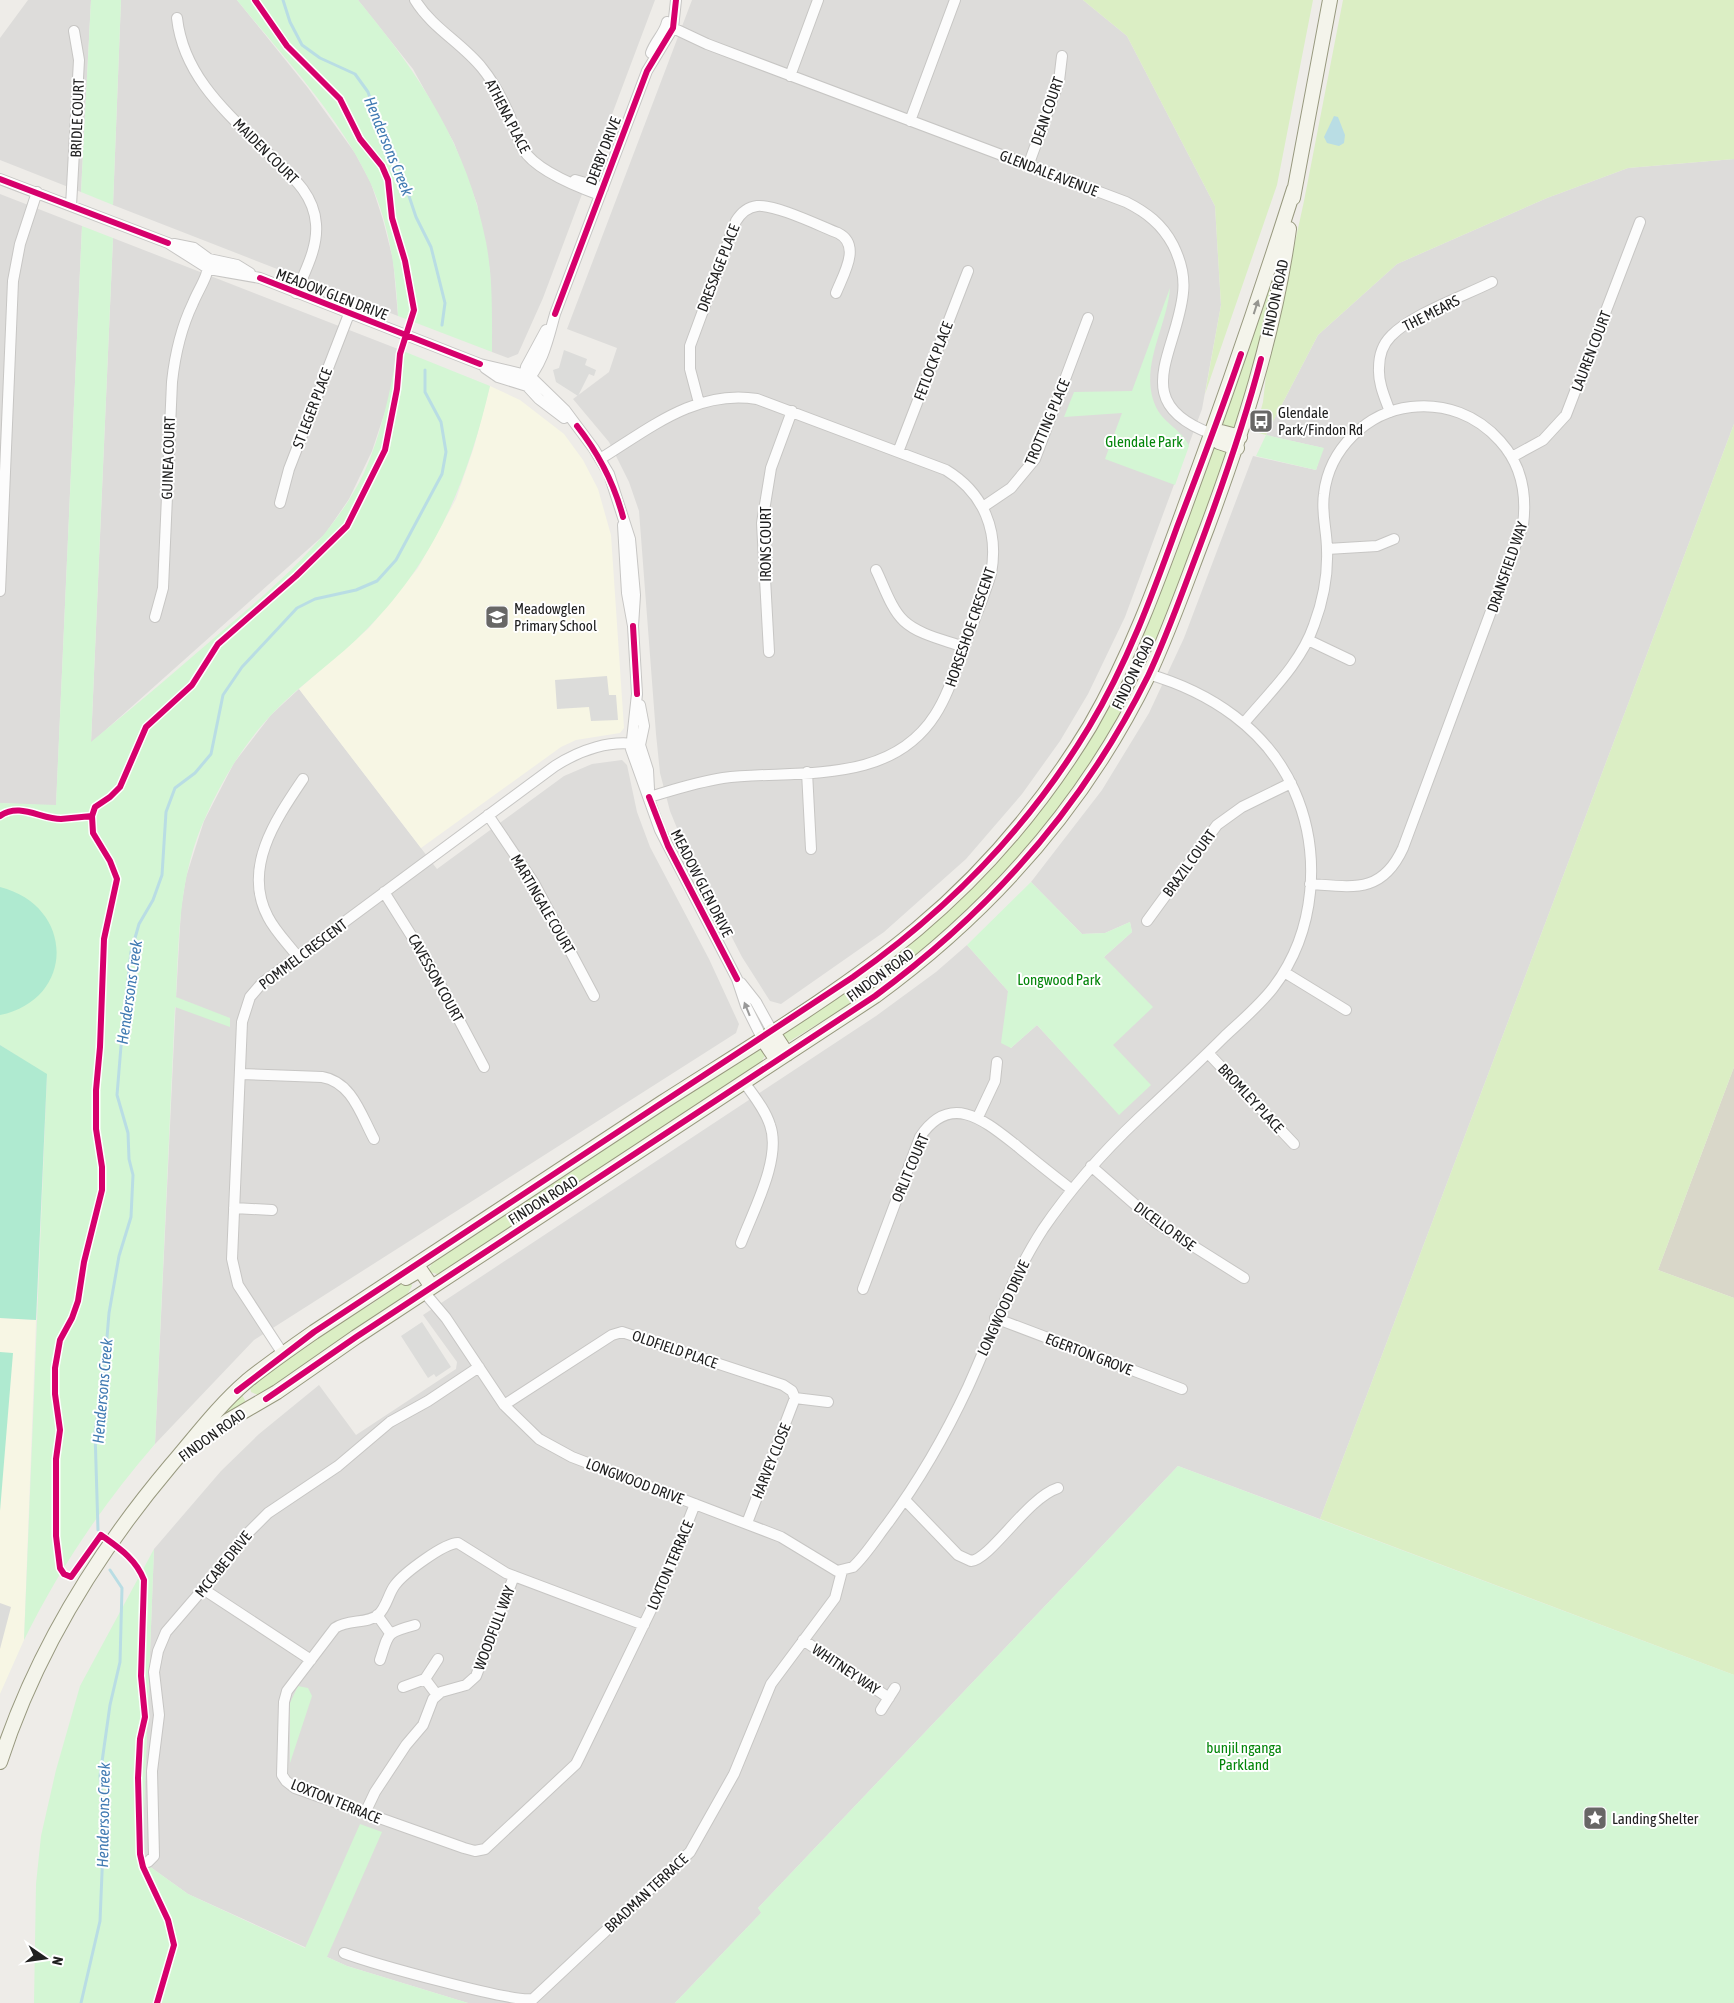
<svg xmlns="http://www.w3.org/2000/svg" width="1734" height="2003" font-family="'Asap Condensed',sans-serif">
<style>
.residential{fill:#dddcda}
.education{fill:#f7f6e4}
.religious{fill:#dcdcda}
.construction{fill:#d9d7c9}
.grass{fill:#dbeec4}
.park{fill:#d4f6d4}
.pitch{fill:#afead0}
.water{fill:#b9dde4}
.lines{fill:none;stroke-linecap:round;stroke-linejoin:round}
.stream{stroke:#b9dde4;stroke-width:3}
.minor-casing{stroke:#c7c6c4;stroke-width:12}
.secondary-casing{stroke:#98997f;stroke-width:16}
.minor{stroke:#fcfcfc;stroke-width:10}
.secondary{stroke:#f4f4eb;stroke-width:14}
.cycleway-casing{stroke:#fff;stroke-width:9}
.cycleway{stroke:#d6006c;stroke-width:6}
.oneway{fill:#959590}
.oneway2{fill:#999}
.labels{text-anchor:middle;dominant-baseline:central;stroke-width:4;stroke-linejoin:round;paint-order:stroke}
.street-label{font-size:15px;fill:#202020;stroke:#fff}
.poi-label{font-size:15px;fill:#202020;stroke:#fff;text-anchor:start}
.park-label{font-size:15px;fill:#028509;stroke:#fff}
.water-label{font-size:16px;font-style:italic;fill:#407ab2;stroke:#fff}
</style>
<rect width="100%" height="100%" fill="#eeece8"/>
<path class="residential" d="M 28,0 L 91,0 L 81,192 L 0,160 L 0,38 Z
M 121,0 L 237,0 L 308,88 L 355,153 L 371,183 L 383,220 L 393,259 L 398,316 L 113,205 Z
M 358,0 L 655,0 L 543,298 L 518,354 L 508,358 L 492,352 L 490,271 L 477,204 L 454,143 L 413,69 Z
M 692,0 L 1083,0 L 1127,36 L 1215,206 L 1221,305 L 1202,409 L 1125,617 L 1088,694 L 1060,741 L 1022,794 L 966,859 L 884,932 L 781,1004 L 770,1001 L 742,957 L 681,838 L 670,811 L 660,773 L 656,734 L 639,511 L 629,482 L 609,442 L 573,399 L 609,372 L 617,348 L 567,329 Z
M 1734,159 L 1734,424 L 1320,1519 L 1178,1466 L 758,1908 L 762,1912 L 675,2003 L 468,2003 L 347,1966 L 188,1894 L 142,1861 L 154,1549 L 221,1471 L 259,1434 L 319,1385 L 356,1435 L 456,1369 L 457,1362 L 423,1315 L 876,1016 L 936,972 L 967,945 L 1008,991 L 1006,1044 L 1011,1048 L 1037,1025 L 1119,1114 L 1150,1085 L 1112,1045 L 1104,957 L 1132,932 L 1130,922 L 1105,933 L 1082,934 L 1031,882 L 1102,790 L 1149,713 L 1184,638 L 1253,456 L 1316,470 L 1323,448 L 1266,435 L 1318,335 L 1397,264 L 1547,198 L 1628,168 Z
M 0,194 L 82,226 L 56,806 L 0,803 Z
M 113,238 L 398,349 L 388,403 L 372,451 L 349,499 L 325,534 L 91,743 Z
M 299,689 L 437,869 L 564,776 L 592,764 L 622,760 L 627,765 L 637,812 L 650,847 L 709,959 L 739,1024 L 736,1033 L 254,1340 L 155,1444 L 176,998 L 181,909 L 186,877 L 204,821 L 234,763 L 271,715 Z"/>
<path class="education" d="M 490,386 L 520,400 L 564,434 L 583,460 L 598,489 L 611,535 L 624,728 L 620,733 L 576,740 L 561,747 L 421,848 L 299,689 L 369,628 L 418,568 L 456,499 L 474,447 Z
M 0,1318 L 36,1320 L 24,1640 L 0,1694 Z"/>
<path class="religious" d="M 564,350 L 587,359 L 585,365 L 596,370 L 594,376 L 589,374 L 578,396 L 556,382 L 553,370 L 559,368 Z
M 607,676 L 609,695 L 616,695 L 618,720 L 591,721 L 589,707 L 557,709 L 555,680 Z
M 422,1322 L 451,1367 L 436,1377 L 434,1374 L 428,1378 L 401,1336 Z
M 0,1603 L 11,1607 L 0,1649 Z"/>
<path class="construction" d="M 1734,1067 L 1734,1298 L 1658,1270 Z"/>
<path class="grass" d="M 1083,0 L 1313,0 L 1277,185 L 1205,394 L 1221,305 L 1215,206 L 1127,36 Z
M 1343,0 L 1734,0 L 1734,159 L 1628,168 L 1547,198 L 1397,264 L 1318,335 L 1266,435 L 1255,432 L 1263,402 L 1266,375 L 1304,201 Z
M 1280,250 L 1265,334 L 1235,430 L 1223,426 L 1222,423 Z
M 1734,424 L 1734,1067 L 1658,1270 L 1734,1298 L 1734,1675 L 1320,1519 Z
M 1216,446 L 1227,450 L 1229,458 L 1150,658 L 1142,654 L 1140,639 L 1212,448 Z
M 1133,674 L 1141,679 L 1077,789 L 972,912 L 848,1009 L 824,1020 L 790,1041 L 787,1042 L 781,1037 L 783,1033 L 973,881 L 1113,694 Z
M 763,1050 L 765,1056 L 759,1065 L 447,1271 L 437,1274 L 430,1272 L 429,1268 L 435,1259 L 752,1051 Z
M 404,1282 L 411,1282 L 412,1286 L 404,1300 L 265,1394 L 258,1395 L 251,1392 L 250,1385 L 351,1314 L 367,1307 Z
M 241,1393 L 247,1404 L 203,1432 Z"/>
<path class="park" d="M 91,0 L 121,0 L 113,205 L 81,192 Z
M 237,0 L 358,0 C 420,75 467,145 486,242 C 493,279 492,315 492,352 L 398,316 C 396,270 389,223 370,182 C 338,114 284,58 237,0 Z
M 82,226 L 113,238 L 91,742 C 135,706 178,669 221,632 C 276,585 332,539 364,473 C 382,433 390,391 398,349 L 490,386 C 468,480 436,559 367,629 C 338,659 303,682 274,712 C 245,742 223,778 206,816 C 179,873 179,936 176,997 L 230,1018 L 230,1027 L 175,1007 L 155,1444 C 103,1504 59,1569 24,1640 L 47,1075 L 0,1045 L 0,803 L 56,805 Z
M 1170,288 C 1167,328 1137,370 1157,409 C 1165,424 1183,431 1189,446 L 1175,485 L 1105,459 L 1122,413 L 1064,417 L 1074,392 L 1132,391 Z
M 1266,435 L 1324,448 L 1316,470 L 1256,456 Z
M 1031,882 L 1082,934 L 1105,933 L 1130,922 L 1132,932 L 1104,957 L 1153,1007 L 1113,1045 L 1151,1085 L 1119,1115 L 1037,1025 L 1011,1048 L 1001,1043 L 1008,991 L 967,945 Z
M 1178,1466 L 1734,1675 L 1734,2003 L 675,2003 L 761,1913 L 758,1908 Z
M 154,1549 L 142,1861 L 188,1894 L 305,1948 L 360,1824 L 382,1832 L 327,1957 L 347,1966 L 468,2003 L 34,2003 L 36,1884 L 41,1836 L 56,1770 L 80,1686 Z
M 298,1686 L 308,1688 L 312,1696 L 290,1763 L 290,1703 Z"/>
<path class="pitch" d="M 0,887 C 75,906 76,999 0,1015 Z
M 0,1045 L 47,1074 L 36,1320 L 0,1318 Z
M 0,1352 L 13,1353 L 0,1511 Z"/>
<path class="water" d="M 1334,116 L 1338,117 L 1345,135 L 1344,143 L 1339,146 L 1327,143 L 1324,137 Z"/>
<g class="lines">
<path class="stream" d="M 283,0 L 290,22 L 302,45 L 320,58 L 355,74 L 368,92 L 382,132 L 394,151 L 416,217 L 431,247 L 445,303 L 442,325
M 98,1530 L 95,1432 L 104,1374 L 109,1313 L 119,1256 L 131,1217 L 133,1175 L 129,1159 L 128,1133 L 117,1095 L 122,1034 L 131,952 L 139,924 L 153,900 L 162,875 L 166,812 L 175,788 L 195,773 L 211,754 L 223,695 L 242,667 L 297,608 L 315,599 L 356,590 L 377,581 L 396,560 L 442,474 L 446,452 L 441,422 L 425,392 L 425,370
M 81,2003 L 100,1921 L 104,1825 L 100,1776 L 110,1705 L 120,1662 L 122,1588 L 110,1570"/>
<g class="minor-casing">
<path id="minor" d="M 415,0 C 432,28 462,43 482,68 C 496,85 505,104 513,124 C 517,133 518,142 523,149 C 535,170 578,187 600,195
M 177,18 C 184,80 232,117 274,159 C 293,177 314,195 316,224 C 318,248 305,271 296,293
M 666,28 L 673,28 L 707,44 L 1126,202 C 1146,212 1162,224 1173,245 C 1180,259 1185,276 1183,293 C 1177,353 1127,403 1212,434
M 651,53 C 655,41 665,33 667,22
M 790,76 L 818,0
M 910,121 L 955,0
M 1028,166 L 1059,81 L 1062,56
M 0,179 L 168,243 L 209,269 L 260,278 L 480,364 L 530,376 L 565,410 L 594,449 L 609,474 L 630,539 L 635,595 L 633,626
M 575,180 L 603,188
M 71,206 L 79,60 L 74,31
M 174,244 L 194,248 L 209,259 L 237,265 L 250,273
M 485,368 L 498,377 L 527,386 L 539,399 L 564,418
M 524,378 L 526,367 L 546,330
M 524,384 C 543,365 548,339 555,314 L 647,71 L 673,28 L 676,0
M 699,403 L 690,369 L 690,346 L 736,221 C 741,213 748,207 757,206 C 775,204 820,226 838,233 C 862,245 843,275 836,293
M 1390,412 C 1385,398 1378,383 1379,368 C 1379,356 1383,344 1391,336 C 1412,314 1464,296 1492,282
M 898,452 L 968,271
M 1512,457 L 1543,440 L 1566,415 L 1640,222
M 600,459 C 649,429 696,389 757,399 L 946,470 C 984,493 999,531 991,574 C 983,599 973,624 963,649 C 955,671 948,695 935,715 C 889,787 795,769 723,778 C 697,782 673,790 649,797
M 280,503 L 289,469 L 349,314
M 983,507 L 1011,488 L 1035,459 L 1088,318
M 623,525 L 627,593 L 633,626 L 637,694 L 631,749 L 660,830 L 737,979 L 746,1006 L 762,1038
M 1327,549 L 1377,546 L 1394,539
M 876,570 C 884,586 891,609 904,621 C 919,635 945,640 964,647
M 0,591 L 13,281 L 20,244 L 37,192
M 155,617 L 163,588 L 172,382 C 175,354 181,328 193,303 C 199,288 209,276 209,259
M 1308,640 L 1350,660
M 769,652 L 762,523 L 771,468 L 792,411
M 640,705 L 644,726 L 640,745 L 648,770 L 649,789
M 1244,723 C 1270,692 1301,663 1314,625 C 1323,601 1328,576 1327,550 C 1327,531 1321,513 1324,494 C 1329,449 1367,412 1411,407 C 1445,403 1477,415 1500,441 C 1521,464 1527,494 1523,525 L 1403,848 C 1382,894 1353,887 1310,884
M 807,772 L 811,849
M 488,815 L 534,883 L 594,996
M 384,892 L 431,967 L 484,1067
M 1147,921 L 1217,825 L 1242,807 L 1291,783
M 298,957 C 288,944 275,931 268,917 C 242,868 276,819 303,779
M 1284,972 L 1346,1010
M 741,983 L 756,1002 L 772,1031
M 1208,1053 L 1294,1144
M 240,1074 L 322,1077 C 352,1082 361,1115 374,1139
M 978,1117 L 995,1081 L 997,1062
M 1091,1166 L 1155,1222 L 1244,1278
M 234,1208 L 272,1210
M 741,1243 C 753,1211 782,1158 770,1125 C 765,1109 753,1095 744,1082
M 863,1289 L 920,1137 C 951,1091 985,1121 1017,1146 C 1035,1161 1053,1175 1072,1190
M 424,1292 L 446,1318 L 504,1405 L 539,1439 L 572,1457 L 781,1537 L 837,1571 L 853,1567 C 866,1555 877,1537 888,1523 C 919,1481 946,1434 968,1387 C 993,1332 1010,1280 1043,1229 C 1071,1188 1103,1152 1139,1118 C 1168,1091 1197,1064 1225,1036 C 1241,1021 1259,1006 1273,988 C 1316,932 1322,853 1294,790 C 1267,729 1210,692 1148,674
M 995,1318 L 1182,1389
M 283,1354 L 238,1285 L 232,1259 L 242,1022 L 250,997 L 262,983 L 555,766 C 580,750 611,739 640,745
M 795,1398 L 828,1402
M 504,1405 L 612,1335 L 622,1332 L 783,1385 L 792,1391 L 795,1398
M 905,1500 L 958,1555 L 971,1561 C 991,1559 1027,1498 1058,1488
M 747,1523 L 795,1398
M 203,1589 L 311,1660
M 377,1615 L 390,1633
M 644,1625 L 506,1573 L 458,1543 C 444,1543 404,1573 395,1585 C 388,1594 387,1607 378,1615 C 367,1624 348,1619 335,1628 L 287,1691 L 284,1702 L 282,1775 L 286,1781 L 295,1788 L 464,1848 L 475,1851 L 485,1849 L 576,1764 L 580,1756 L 663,1585 L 695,1504
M 803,1640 L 889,1698
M 380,1660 C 389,1633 385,1633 415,1625
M 425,1679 L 437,1695
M 403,1687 L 425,1679 L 438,1659
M 881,1710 L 895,1688
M 365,1813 L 375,1792 L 406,1745 L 423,1725 L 433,1699 L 441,1692 L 466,1685 L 476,1676 L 514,1576
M 148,1862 L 154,1856 L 152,1771 L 159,1715 L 154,1672 L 158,1651 L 166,1632 L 203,1589 L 243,1538 L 268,1513 L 338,1466 L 390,1422 L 428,1401 L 479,1367
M 344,1953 C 371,1963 513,2003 533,1999 L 690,1852 L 734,1774 L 771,1684 L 835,1598 L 842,1571"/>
</g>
<g class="secondary-casing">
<path id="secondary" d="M 1293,198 L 1330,0
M 1237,448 L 1219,442 L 1212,434 L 1221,432 L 1240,437
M 1124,663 L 1148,674
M 772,1031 L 787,1054
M 762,1038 L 777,1060
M 406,1278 L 418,1271 L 421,1271 L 432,1287
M 194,1445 L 229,1420 L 277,1392 L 356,1337 L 875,996 C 991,911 1086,804 1149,674 C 1171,627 1188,577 1207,528 C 1243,431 1275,331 1289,229
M 0,1762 C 36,1651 96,1554 171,1465 C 195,1437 218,1406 247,1381 C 268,1364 291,1348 314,1332 C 430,1255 547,1179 663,1102 C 749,1047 839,994 917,929 C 985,872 1044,802 1090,726 C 1130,657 1157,583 1184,509 C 1223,403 1260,296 1294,189"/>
</g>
<use href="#minor" class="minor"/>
<use href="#secondary" class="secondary"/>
<g class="cycleway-casing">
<path id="cycleway" d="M 0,179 L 168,243
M 260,278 L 480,364
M 555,314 L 647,71 L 673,28 L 676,0
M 577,426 C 599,454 614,483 623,517
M 633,626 L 637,694
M 649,797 L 668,846 L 737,979
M 0,816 C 19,802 41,819 61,819 C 71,818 82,817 92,816
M 237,1391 L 314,1332 L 853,977 C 948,910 1029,827 1089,727 C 1127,664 1152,596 1177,527 C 1199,470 1221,412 1241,354
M 266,1399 L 356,1337 L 875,996 C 991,911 1084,805 1148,676 C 1167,636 1182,593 1198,551 C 1222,487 1244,425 1261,359
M 157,2003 L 174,1945 L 168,1920 L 143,1867 L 140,1854 L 138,1778 L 140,1739 L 145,1717 L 141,1676 L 144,1580 C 136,1559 119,1548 101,1535 L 71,1577 L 64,1574 L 60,1568 L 56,1536 L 56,1459 L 60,1430 L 55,1394 L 55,1368 L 60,1340 L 72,1318 L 78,1301 L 84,1262 L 102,1190 L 102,1167 L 96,1129 L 96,1090 L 100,1047 L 104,939 L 117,879 L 110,861 L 93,833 L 92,816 L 95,807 L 110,797 L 120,787 L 146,727 L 192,685 L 218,644 L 296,576 L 347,526 L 385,450 L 397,389 L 400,354 L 414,310 L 405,261 L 392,218 L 388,180 L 382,166 L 360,139 L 340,99 L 287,46 L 255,0"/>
</g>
<use href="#cycleway" class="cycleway"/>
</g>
<defs><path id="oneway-solid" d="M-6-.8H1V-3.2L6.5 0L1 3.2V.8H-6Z" transform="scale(1.25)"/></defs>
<use class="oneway" href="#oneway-solid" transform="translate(1256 307) rotate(-72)"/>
<use class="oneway2" href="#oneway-solid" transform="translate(747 1009) rotate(-112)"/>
<defs>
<g id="bus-square" transform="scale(1.25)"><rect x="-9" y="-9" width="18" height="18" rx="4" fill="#686766" stroke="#fff"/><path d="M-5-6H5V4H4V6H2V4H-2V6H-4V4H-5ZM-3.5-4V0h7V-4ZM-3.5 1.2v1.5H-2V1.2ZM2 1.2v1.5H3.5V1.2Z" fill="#fff"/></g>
<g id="school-square" transform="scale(1.25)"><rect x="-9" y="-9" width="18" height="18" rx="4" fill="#686766" stroke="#fff"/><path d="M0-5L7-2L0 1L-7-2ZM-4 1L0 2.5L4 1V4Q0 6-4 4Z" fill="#fff"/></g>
<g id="sight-square" transform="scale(1.25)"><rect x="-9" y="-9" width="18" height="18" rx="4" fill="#686766" stroke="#fff"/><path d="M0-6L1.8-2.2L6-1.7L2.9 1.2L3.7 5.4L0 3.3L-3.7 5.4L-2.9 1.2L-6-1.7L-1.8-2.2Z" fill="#fff"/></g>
</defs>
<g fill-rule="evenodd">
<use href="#bus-square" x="1261" y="421"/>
<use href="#school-square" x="497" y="617"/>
<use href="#sight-square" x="1595" y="1818"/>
</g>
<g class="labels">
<g class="street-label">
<text transform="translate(1047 111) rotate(-71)">DEAN COURT</text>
<text transform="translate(508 116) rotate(63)">ATHENA PLACE</text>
<text transform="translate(77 118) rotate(-88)">BRIDLE COURT</text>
<text transform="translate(266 151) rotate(45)">MAIDEN COURT</text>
<text transform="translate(603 151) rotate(-69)">DERBY DRIVE</text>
<text transform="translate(1049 173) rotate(21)">GLENDALE AVENUE</text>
<text transform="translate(718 268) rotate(-69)">DRESSAGE PLACE</text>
<text transform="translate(332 294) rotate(21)">MEADOW GLEN DRIVE</text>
<text transform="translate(1275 298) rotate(-78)">FINDON ROAD</text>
<text transform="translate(1431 313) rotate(-27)">THE MEARS</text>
<text transform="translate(1591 351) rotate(-69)">LAUREN COURT</text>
<text transform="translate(933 361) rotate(-69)">FETLOCK PLACE</text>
<text transform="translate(312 408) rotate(-69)">ST LEGER PLACE</text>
<text transform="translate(1047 422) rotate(-67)">TROTTING PLACE</text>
<text transform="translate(168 458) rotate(-88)">GUINEA COURT</text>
<text transform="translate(765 544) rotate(-90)">IRONS COURT</text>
<text transform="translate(1507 567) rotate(-71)">DRANSFIELD WAY</text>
<text transform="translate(970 627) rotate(-71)">HORSESHOE CRESCENT</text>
<text transform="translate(1133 673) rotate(-64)">FINDON ROAD</text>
<text transform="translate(1189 863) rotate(-54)">BRAZIL COURT</text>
<text transform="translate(702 883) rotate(63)">MEADOW GLEN DRIVE</text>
<text transform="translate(543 904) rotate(60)">MARTINGALE COURT</text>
<text transform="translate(303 954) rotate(-37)">POMMEL CRESCENT</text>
<text transform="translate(880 975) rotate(-36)">FINDON ROAD</text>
<text transform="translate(436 978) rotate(61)">CAVESSON COURT</text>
<text transform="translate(1251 1098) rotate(47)">BROMLEY PLACE</text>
<text transform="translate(910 1168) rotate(-67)">ORLIT COURT</text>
<text transform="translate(543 1200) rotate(-32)">FINDON ROAD</text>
<text transform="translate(1165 1226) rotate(36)">DICELLO RISE</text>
<text transform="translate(1003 1308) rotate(-65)">LONGWOOD DRIVE</text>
<text transform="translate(675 1349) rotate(19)">OLDFIELD PLACE</text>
<text transform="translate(1089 1354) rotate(21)">EGERTON GROVE</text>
<text transform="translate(212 1435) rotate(-36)">FINDON ROAD</text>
<text transform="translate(771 1461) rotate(-68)">HARVEY CLOSE</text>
<text transform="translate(635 1481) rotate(21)">LONGWOOD DRIVE</text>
<text transform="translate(223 1564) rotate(-51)">MCCABE DRIVE</text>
<text transform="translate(670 1565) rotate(-67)">LOXTON TERRACE</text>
<text transform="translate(494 1628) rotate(-69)">WOODFULL WAY</text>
<text transform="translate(846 1669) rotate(34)">WHITNEY WAY</text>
<text transform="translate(336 1801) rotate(22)">LOXTON TERRACE</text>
<text transform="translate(646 1893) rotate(-43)">BRADMAN TERRACE</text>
</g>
<g class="poi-label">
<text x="1278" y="412">Glendale<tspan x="1278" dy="17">Park/Findon Rd</tspan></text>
<text x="514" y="608">Meadowglen<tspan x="514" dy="17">Primary School</tspan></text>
<text x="1612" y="1818">Landing Shelter</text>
</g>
<g class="park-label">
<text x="1144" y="441">Glendale Park</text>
<text x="1059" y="979">Longwood Park</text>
<text x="1244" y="1747">bunjil nganga<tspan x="1244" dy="17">Parkland</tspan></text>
</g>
<g class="water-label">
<text transform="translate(389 146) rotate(68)">Hendersons Creek</text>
<text transform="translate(129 992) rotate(-82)">Hendersons Creek</text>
<text transform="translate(102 1391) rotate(-85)">Hendersons Creek</text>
<text transform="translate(103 1815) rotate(-89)">Hendersons Creek</text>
</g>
</g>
<g transform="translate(45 1958) rotate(103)" stroke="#ffffff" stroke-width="4" paint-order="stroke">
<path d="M0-4L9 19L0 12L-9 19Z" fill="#202020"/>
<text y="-8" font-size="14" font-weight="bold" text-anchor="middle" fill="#202020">N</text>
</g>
</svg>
